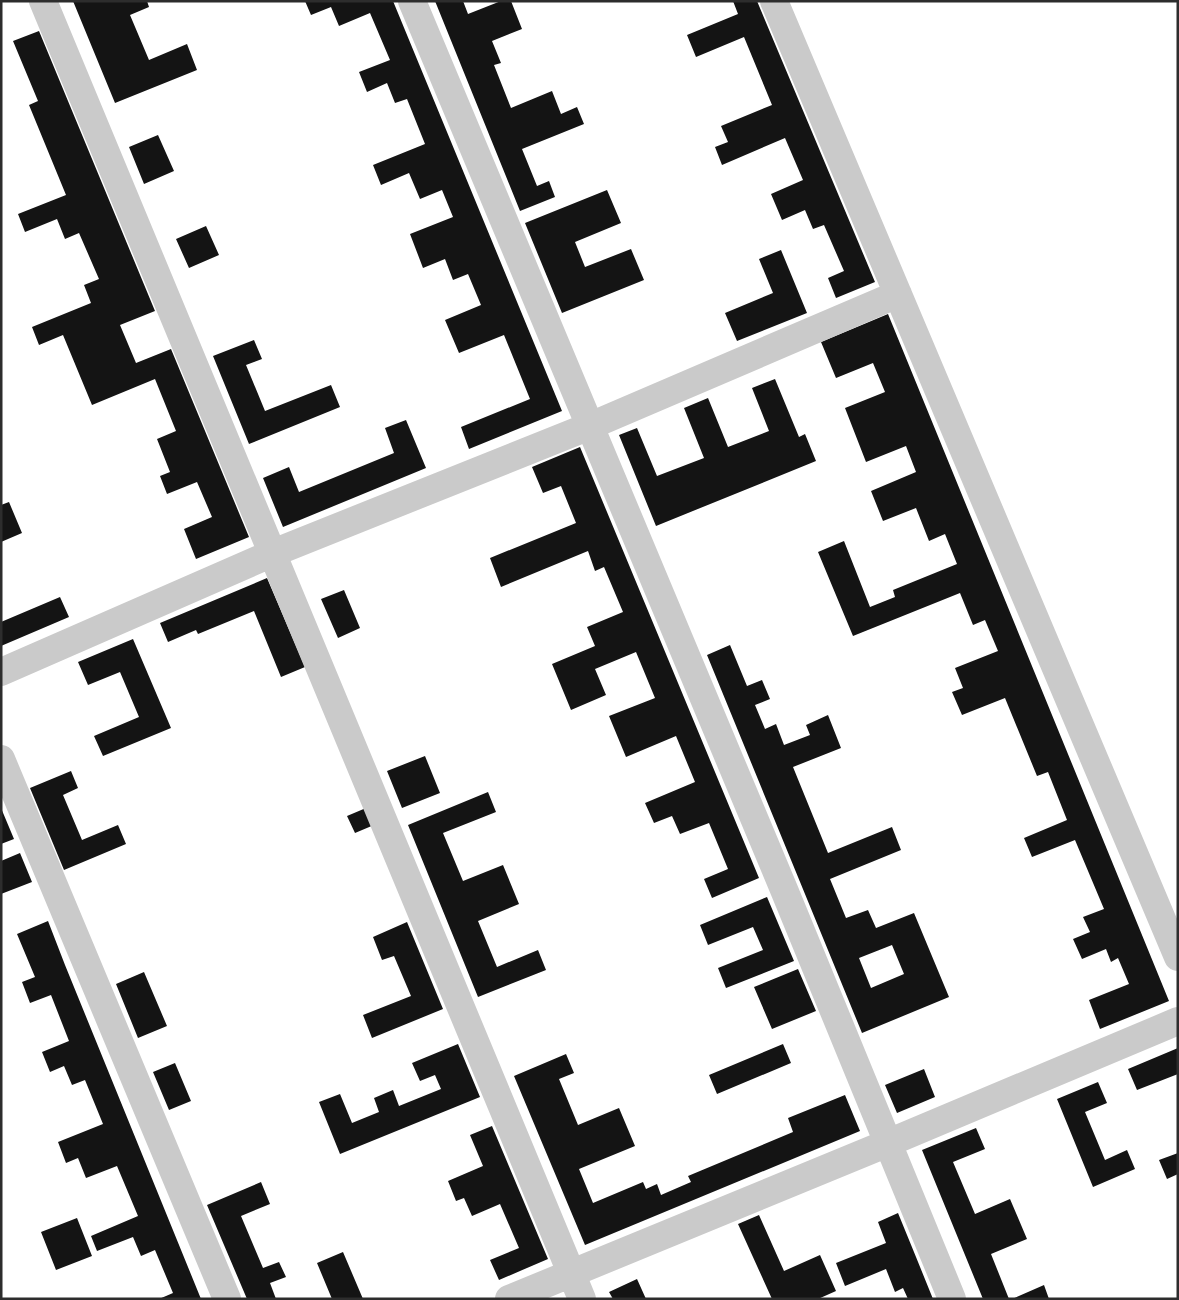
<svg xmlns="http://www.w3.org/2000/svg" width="1179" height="1300" font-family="'Fira Sans Condensed',sans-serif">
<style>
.building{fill:#141414;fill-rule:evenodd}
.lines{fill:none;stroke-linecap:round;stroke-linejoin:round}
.minor{stroke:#cacaca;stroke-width:28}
</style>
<rect width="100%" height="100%" fill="#fff"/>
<path class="building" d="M 73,1 L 147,1 L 149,7 L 130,15 L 149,60 L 187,44 L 197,70 L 115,103 Z
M 305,1 L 393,1 L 562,411 L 469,449 L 461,427 L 530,399 L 504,335 L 459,353 L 445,320 L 481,305 L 468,274 L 453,280 L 445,259 L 423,268 L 410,234 L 453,217 L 442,190 L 420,199 L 409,173 L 381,185 L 373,165 L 425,144 L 407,99 L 395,103 L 387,83 L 367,92 L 359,72 L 390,60 L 370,13 L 339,26 L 331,7 L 311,15 Z
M 435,1 L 463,1 L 468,14 L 501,1 L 511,1 L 522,29 L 492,41 L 501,63 L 494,65 L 511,108 L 552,91 L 561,114 L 577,107 L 584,124 L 522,149 L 537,186 L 549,181 L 555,197 L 520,211 Z
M 733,1 L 757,1 L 875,282 L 836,298 L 828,278 L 844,271 L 824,225 L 813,229 L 805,210 L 782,220 L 771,194 L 803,180 L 785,138 L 722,165 L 715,147 L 728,142 L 721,126 L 772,105 L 744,37 L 696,57 L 687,35 L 738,14 Z
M 39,31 L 155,311 L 120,325 L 136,363 L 171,349 L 249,537 L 196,559 L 184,529 L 212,517 L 197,482 L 167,494 L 160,476 L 170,472 L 157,439 L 176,431 L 155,379 L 92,405 L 63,335 L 39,345 L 32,327 L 91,303 L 84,285 L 99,279 L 79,233 L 65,239 L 57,219 L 25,232 L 18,214 L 66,195 L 29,105 L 38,101 L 13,41 Z
M 158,135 L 174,171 L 144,184 L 129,147 Z
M 607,190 L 621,223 L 575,242 L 585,267 L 631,249 L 644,280 L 562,313 L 525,223 Z
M 206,226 L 219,255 L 189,268 L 176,239 Z
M 781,250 L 807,313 L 737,341 L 725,313 L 773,293 L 759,259 Z
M 888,314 L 1169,1001 L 1100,1029 L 1089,1000 L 1129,984 L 1118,958 L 1111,962 L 1106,949 L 1082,959 L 1073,939 L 1090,932 L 1083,917 L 1104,909 L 1075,840 L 1032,857 L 1024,838 L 1067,820 L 1048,772 L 1037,776 L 1005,698 L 962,715 L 952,692 L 963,688 L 955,668 L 998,651 L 985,620 L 973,625 L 960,593 L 853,636 L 818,552 L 844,541 L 870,607 L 895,597 L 893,590 L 957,564 L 945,534 L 929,541 L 916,508 L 883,521 L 871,491 L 916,472 L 906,446 L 866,462 L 845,408 L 885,392 L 873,363 L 836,378 L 821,342 Z
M 254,340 L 262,359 L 246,365 L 265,411 L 331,385 L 340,407 L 249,444 L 213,356 Z
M 775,379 L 799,437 L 805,434 L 816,461 L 656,526 L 619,435 L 637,428 L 657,476 L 704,458 L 684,408 L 708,398 L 728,447 L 769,431 L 752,388 Z
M 406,420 L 426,468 L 283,527 L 263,478 L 289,467 L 299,492 L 394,453 L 385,428 Z
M 580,447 L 759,878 L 712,898 L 704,879 L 728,869 L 709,823 L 680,834 L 672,816 L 654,823 L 645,803 L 695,782 L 676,736 L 626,757 L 609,716 L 655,698 L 636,652 L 595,669 L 606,695 L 571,710 L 552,664 L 595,646 L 587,627 L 623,612 L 604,567 L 595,571 L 588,551 L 501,587 L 490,558 L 576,523 L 561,486 L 543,493 L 532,467 Z
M 9,502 L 22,533 L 1,542 L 1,505 Z
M 267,578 L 305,667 L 281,677 L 254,611 L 198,634 L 196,630 L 168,642 L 160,623 Z
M 344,590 L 360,628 L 338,638 L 321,599 Z
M 60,597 L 69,617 L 1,646 L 1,622 Z
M 133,639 L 171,728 L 103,756 L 94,736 L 139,717 L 120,672 L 88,685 L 78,662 Z
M 730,645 L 747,686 L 762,680 L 770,699 L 755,705 L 765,729 L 776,724 L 784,745 L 810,735 L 806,725 L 828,715 L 841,748 L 793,767 L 828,853 L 892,827 L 901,850 L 830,879 L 846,918 L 868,910 L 876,928 L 914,913 L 949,997 L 862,1033 L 707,655 ZM 892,945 L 904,974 L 871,988 L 859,958 Z
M 425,756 L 440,793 L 402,808 L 387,771 Z
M 71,771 L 78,788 L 63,795 L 82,840 L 118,825 L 126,844 L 64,870 L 30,788 Z
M 488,792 L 496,812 L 443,833 L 463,881 L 503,865 L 519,904 L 478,921 L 497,967 L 538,950 L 546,970 L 478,997 L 408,825 Z
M 1,808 L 14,839 L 1,844 Z
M 366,808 L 374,825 L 355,833 L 347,816 Z
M 20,853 L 32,882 L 1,894 L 1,861 Z
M 767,897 L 794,961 L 726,988 L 718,968 L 763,950 L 753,927 L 708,945 L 700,925 Z
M 48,921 L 65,965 L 201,1299 L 159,1299 L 173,1293 L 155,1250 L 141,1256 L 133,1237 L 97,1251 L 91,1236 L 138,1216 L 117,1166 L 86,1178 L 78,1158 L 66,1163 L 58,1142 L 103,1124 L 85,1080 L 72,1085 L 64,1066 L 50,1072 L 42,1052 L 69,1041 L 51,995 L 30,1003 L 22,982 L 35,977 L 17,934 Z
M 407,922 L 443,1009 L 372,1038 L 363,1015 L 411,996 L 394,956 L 382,960 L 373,937 Z
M 798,969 L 816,1011 L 772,1029 L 754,987 Z
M 144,972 L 167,1026 L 138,1038 L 116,984 Z
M 458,1044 L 480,1097 L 340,1154 L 319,1102 L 340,1094 L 352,1123 L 379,1112 L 374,1098 L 393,1090 L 399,1106 L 441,1089 L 435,1075 L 420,1081 L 412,1063 Z
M 783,1044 L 791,1063 L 717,1094 L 709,1075 Z
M 1178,1048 L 1178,1074 L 1137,1090 L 1128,1069 Z
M 566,1054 L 574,1073 L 559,1079 L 578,1125 L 619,1108 L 635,1146 L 579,1169 L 593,1203 L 643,1182 L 646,1189 L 657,1184 L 661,1195 L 691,1182 L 688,1176 L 793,1132 L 788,1118 L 845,1095 L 860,1131 L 585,1245 L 514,1076 Z
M 175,1063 L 191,1101 L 169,1110 L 153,1072 Z
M 924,1069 L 935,1097 L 897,1113 L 885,1085 Z
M 1098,1082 L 1107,1103 L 1085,1112 L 1105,1160 L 1127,1150 L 1135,1169 L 1093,1187 L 1057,1099 Z
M 492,1126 L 548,1259 L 499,1280 L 490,1260 L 519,1248 L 500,1204 L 472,1216 L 464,1198 L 456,1201 L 448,1181 L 483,1166 L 470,1135 Z
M 976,1128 L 985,1149 L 953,1162 L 975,1214 L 1010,1199 L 1027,1239 L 991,1254 L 1009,1299 L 983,1299 L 922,1150 Z
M 1178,1153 L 1178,1174 L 1167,1179 L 1159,1160 Z
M 261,1182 L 270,1204 L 241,1216 L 263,1268 L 279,1262 L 286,1277 L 270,1283 L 276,1299 L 247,1299 L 207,1205 Z
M 898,1213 L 916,1257 L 933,1299 L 908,1299 L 903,1288 L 895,1292 L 886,1269 L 845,1286 L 836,1263 L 886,1243 L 878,1222 Z
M 759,1215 L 784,1271 L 820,1255 L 836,1291 L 818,1299 L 772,1299 L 738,1224 Z
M 77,1218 L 92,1256 L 56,1270 L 41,1232 Z
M 343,1252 L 363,1299 L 332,1299 L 317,1263 Z
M 637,1279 L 646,1299 L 613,1299 L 609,1292 Z
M 1044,1285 L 1049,1299 L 1012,1299 Z"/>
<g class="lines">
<path class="minor" d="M 43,1 L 582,1299
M 412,1 L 785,892 L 952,1299
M 774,1 L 1178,957
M 1,672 L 273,553 L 590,426 L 898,294
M 1,759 L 227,1299
M 509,1299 L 888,1143 L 1178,1021"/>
</g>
<rect width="1179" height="1300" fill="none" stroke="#2d2d2d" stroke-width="5"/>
</svg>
